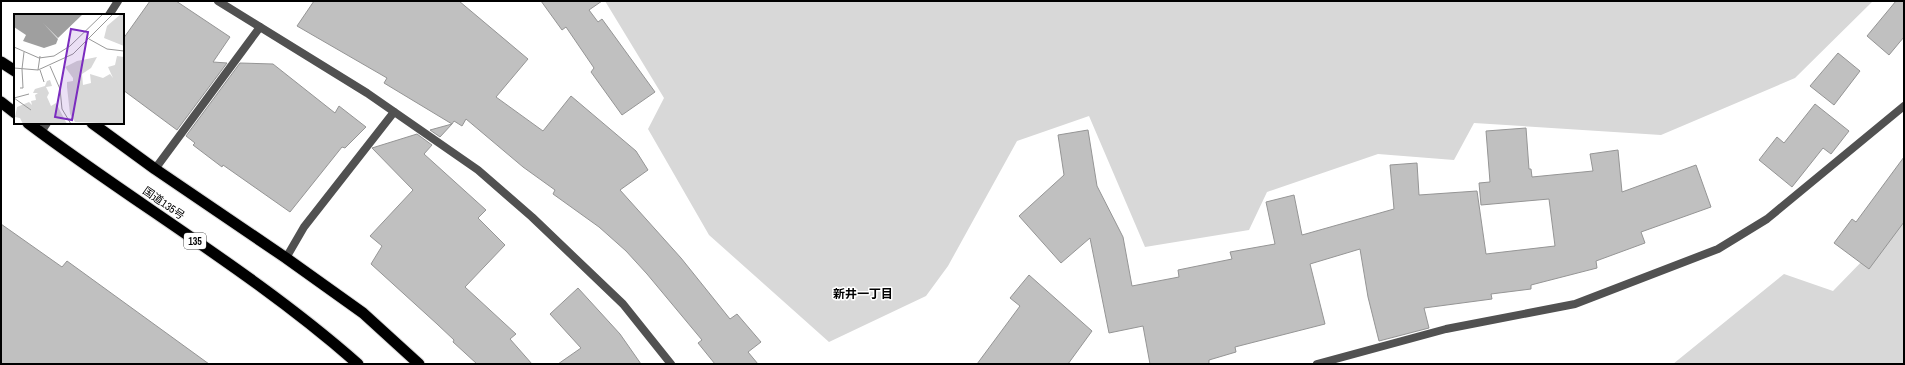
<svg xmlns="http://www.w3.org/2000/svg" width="1905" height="365" font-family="'Archivo Narrow','Noto Sans JP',sans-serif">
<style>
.green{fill:#d8d8d8}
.building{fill:#c0c0c0;stroke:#959595}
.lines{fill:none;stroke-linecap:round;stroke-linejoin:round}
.trunk-casing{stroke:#dbdbdb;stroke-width:13}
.service{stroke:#515151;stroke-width:8}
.minor{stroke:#515151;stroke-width:8}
.trunk{stroke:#000;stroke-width:11}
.labels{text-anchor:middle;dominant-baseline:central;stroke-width:3;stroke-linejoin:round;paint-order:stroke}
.shield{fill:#fff;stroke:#4c4c4c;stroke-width:1}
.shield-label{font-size:10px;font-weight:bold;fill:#000}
.street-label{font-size:11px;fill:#000;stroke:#fff}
.neighbourhood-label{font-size:12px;font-weight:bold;fill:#000;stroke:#fff}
.inset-road{fill:none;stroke:#999;stroke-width:1}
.view{fill:#7b2cbf;fill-opacity:0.15;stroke:#7b2cbf;stroke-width:2}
.inset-edge{fill:none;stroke:#000;stroke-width:2}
</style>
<rect width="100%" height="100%" fill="#fff"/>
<path class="green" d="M 605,1 L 1873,1 L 1795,78 L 1661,135 L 1474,123 L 1454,160 L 1378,154 L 1267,192 L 1249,230 L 1145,247 L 1089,116 L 1017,141 L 948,266 L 926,296 L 829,342 L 709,235 L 648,129 L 664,98 Z
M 1904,218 L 1904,364 L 1673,364 L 1784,274 L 1833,291 Z"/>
<path class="building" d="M 150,1 L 176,1 L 230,37 L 213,62 L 227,63 L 177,130 L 123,90 L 123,39 Z
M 314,1 L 459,1 L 528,59 L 496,97 L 543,131 L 571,96 L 636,151 L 648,170 L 620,190 L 681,258 L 730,319 L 737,314 L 761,342 L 748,352 L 758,364 L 715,364 L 698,343 L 702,340 L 647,274 L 626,251 L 599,227 L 553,194 L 555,190 L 523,167 L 466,119 L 462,126 L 454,121 L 452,124 L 384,83 L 387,78 L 297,26 Z
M 541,1 L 602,1 L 589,10 L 598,22 L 602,19 L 655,92 L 622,115 L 591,72 L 594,68 L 566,27 L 562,30 Z
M 1896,1 L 1904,1 L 1904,37 L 1889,55 L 1867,36 Z
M 1838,53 L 1860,71 L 1834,105 L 1810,86 Z
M 240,63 L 273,64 L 335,113 L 339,106 L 366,127 L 345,148 L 342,147 L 290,212 L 223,165 L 222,167 L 193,145 L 195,143 L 186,136 Z
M 1815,104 L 1849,131 L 1831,154 L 1823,148 L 1792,187 L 1759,160 L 1777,137 L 1784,143 Z
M 452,124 L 440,137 L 430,130 Z
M 1526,128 L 1529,169 L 1531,169 L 1532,177 L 1593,171 L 1590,154 L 1618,150 L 1622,192 L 1696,165 L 1711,207 L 1641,232 L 1645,243 L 1596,261 L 1597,268 L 1531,285 L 1531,289 L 1491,294 L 1492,299 L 1424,308 L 1429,328 L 1379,341 L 1368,297 L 1360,249 L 1310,264 L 1325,324 L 1235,347 L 1236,352 L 1209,360 L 1209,364 L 1150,364 L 1143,326 L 1109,333 L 1090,238 L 1061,263 L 1019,216 L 1064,175 L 1058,135 L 1088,130 L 1097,186 L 1123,237 L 1132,286 L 1179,277 L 1178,270 L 1232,259 L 1230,252 L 1275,244 L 1266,202 L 1294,195 L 1302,235 L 1394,209 L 1390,165 L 1417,163 L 1419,195 L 1477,191 L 1486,254 L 1555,246 L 1549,199 L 1481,205 L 1479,183 L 1490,182 L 1486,131 Z
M 417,134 L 432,145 L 424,154 L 486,210 L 478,218 L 505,245 L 465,287 L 516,334 L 510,339 L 532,364 L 477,364 L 453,342 L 454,340 L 437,324 L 371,264 L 382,246 L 370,236 L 413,190 L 372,148 Z
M 1904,157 L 1904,222 L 1869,269 L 1834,243 L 1852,219 L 1856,222 Z
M 1,224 L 62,267 L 67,261 L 209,364 L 1,364 Z
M 1029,275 L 1092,331 L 1068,364 L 977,364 L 1020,306 L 1010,298 Z
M 578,288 L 620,334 L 641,364 L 558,364 L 581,348 L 550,314 Z"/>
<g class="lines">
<g class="trunk-casing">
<path id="trunk" d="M 1,62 L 15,71
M 1,102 L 15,113
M 28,123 C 137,205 256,274 358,364
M 92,123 L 155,169 L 286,258 L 363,313 L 419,364"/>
</g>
<path class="service" d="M 155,169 L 260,27
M 286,258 L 304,227 L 394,112"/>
<path class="minor" d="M 218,1 L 367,93 L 478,170 L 532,217 L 623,304 L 671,364
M 109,15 L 118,1
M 41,132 L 47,123
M 1317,364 L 1446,329 L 1575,304 L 1718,249 L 1767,219 L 1904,106"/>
<use href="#trunk" class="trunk"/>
</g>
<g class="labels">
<rect class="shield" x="184" y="233" width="22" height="16" rx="3"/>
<g class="shield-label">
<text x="195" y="241">135</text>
</g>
<g class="street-label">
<text transform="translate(164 203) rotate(35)">国道135号</text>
</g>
<g class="neighbourhood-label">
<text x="863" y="294">新井一丁目</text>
</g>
</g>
<g transform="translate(14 14)">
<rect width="110" height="110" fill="#fff"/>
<path d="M 107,0 L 110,0 L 110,32 L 90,24 L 93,12 ZM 103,42 L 110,43 L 110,110 L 61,108 L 56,100 L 53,73 L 53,68 L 59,67 L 59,64 L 51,53 L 63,47 L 83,43 L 77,54 L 68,60 L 69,71 L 77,69 L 76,60 L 89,64 L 96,60 L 99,64 L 94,53 L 101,51 ZM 36,66 L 38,72 L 32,73 L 35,79 L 33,83 L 37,92 L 42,89 L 53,110 L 9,110 L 6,104 L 1,103 L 3,93 L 15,88 L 18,91 L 17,87 L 22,86 L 21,81 L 24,79 L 19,79 L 21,75 L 31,72 L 33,67 Z" fill="#d8d8d8"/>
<path d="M 0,0 L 69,0 L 44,24 L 29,9 L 44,25 L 42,30 L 30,34 L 9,27 L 12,21 L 0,13 Z" fill="#9f9f9f"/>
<path class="inset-road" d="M 75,25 L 93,35 L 110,37M 0,33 L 25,44 L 40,42 L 56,32 L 89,0M 36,52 L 46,75 L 48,95 L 57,110M 0,54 L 24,56 L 26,42M 8,55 L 10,38M 24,56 L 59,40 L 99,0M 26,56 L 30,68M 6,74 L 9,74 L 8,55M 0,84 L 17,96M 0,84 L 15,80"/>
<path class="view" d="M 57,15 L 74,18 L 58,106 L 41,103 Z"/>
<rect width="110" height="110" class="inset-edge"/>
</g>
<rect width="1905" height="365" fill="none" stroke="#000000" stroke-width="4"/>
</svg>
